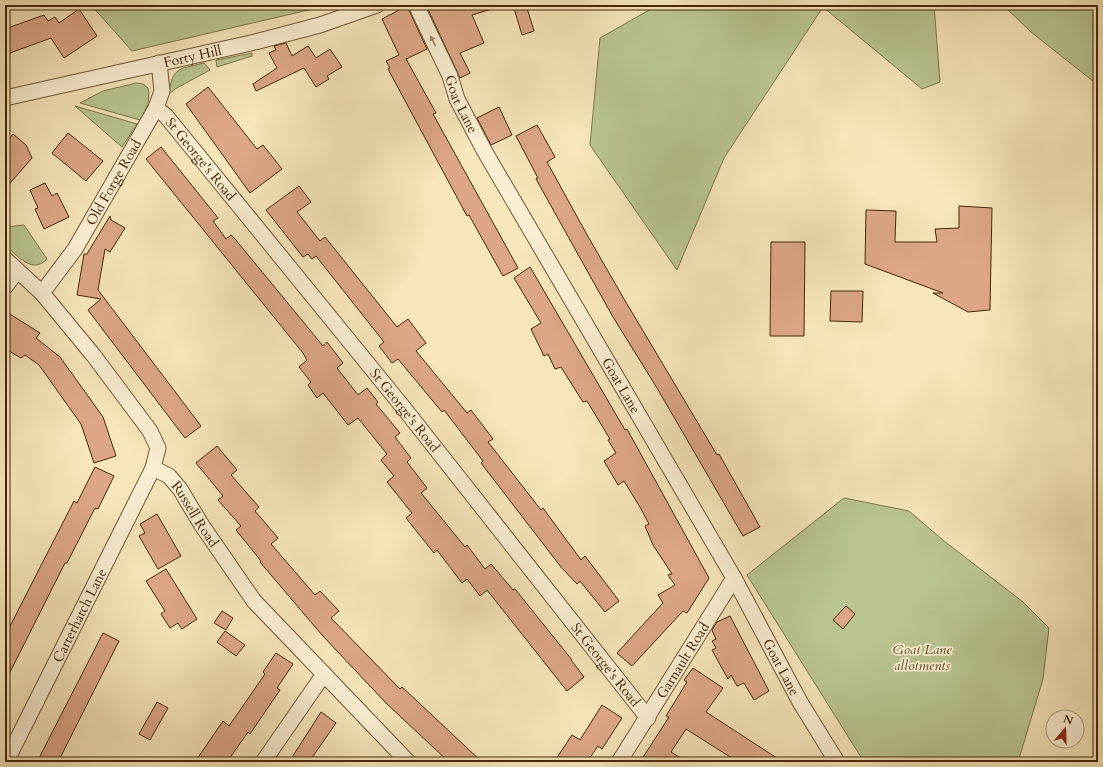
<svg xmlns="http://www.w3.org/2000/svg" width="1103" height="767" font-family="Cardo,serif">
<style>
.green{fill:#b9c693;stroke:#7e774e}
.building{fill:#dda787;stroke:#44280a}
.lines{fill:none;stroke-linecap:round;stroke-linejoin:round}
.street-casing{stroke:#715836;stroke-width:17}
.street{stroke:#faefd3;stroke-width:15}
.oneway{fill:#9f8c6e}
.labels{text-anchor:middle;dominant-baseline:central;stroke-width:3.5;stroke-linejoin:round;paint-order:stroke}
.street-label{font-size:14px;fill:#44280a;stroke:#faefd3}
.park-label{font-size:14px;font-style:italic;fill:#61502c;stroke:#faefd3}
</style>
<rect width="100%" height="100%" fill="#f7e6bb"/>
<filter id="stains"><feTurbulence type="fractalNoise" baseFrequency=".005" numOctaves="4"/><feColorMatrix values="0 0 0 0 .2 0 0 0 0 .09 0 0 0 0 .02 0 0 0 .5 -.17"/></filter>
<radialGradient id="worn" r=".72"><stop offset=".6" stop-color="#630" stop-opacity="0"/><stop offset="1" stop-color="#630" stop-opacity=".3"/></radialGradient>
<path class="green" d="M 91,5 L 330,5 L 132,51 Z
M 658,5 L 934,5 L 940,82 L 922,89 L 823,7 L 724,158 L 677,270 L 590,145 L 600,38 Z
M 1003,5 L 1098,5 L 1098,85 L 1031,32 Z
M 252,53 L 252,56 L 217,67 L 216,60 Z
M 204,63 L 210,70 L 175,89 L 168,95 C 174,66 177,70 204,63 Z
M 136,83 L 143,84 L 148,88 C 151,101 146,109 140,120 L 80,103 L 103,91 Z
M 75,106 L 137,124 L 122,147 Z
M 24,225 L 47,259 C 32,275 17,255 5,245 L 5,227 Z
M 844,498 L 909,511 L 944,541 L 1023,602 L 1049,628 L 1043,679 L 1018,762 L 864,762 L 747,575 Z"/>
<path class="building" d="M 426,5 L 495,5 L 495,8 L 472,15 L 484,43 L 460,53 L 470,73 L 460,78 Z
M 513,5 L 526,5 L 534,31 L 522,35 Z
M 407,6 L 427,49 L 406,59 L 436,113 L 433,114 L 518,268 L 503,276 L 469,215 L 467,216 L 388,69 L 390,68 L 386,61 L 399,55 L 382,19 Z
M 79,9 L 97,36 L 64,58 L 51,38 L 10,53 L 5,40 L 5,29 L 44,15 L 48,21 L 55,17 L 59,23 Z
M 286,43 L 292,56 L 308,46 L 316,58 L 330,49 L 342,67 L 327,76 L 329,79 L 316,87 L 304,68 L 256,91 L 253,84 L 277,68 L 269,53 L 276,50 L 274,46 Z
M 208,87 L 257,149 L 263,145 L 282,169 L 250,193 L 186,104 Z
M 499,107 L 512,135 L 491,145 L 477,118 Z
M 537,125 L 555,157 L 547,162 L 586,233 L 624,299 L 717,455 L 719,454 L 760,527 L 743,536 L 657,388 L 613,317 L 536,179 L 538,178 L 516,136 Z
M 68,133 L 103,161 L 86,181 L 52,153 Z
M 13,134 L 26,145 L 32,158 L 5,189 L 5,144 Z
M 161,147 L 218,218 L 213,221 L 226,239 L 231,235 L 235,239 L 323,346 L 327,342 L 343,363 L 337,368 L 358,395 L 367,388 L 378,402 L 376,404 L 400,433 L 395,437 L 411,458 L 407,462 L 427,488 L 421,493 L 465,547 L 467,545 L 485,569 L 491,564 L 513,590 L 515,589 L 572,660 L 571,660 L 584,677 L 567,691 L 487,590 L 480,596 L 467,579 L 462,583 L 437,550 L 434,553 L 406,518 L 412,513 L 387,482 L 394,476 L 381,460 L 387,454 L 358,418 L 348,425 L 323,393 L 317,398 L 308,385 L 311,382 L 299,367 L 307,360 L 303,353 L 146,159 Z
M 45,183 L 52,196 L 57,193 L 69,217 L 44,229 L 35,209 L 38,208 L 30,190 Z
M 299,186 L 311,202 L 297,212 L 320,241 L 325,237 L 397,327 L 408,319 L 426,343 L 416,351 L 467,413 L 471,410 L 493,439 L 488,442 L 541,510 L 543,508 L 581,560 L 585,556 L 619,601 L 605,612 L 580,581 L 577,584 L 561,567 L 481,463 L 483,461 L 444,410 L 442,412 L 398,359 L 392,363 L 379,346 L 384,342 L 316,256 L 312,259 L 308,254 L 303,257 L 266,210 Z
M 959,206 L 992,208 L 990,310 L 968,312 L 933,293 L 943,293 L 865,264 L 866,210 L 896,211 L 895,242 L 937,242 L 935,229 L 959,228 Z
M 110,216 L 111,220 L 125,228 L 110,252 L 105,249 L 98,290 L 201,426 L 185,438 L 88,310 L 101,299 L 77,295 L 84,254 L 87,254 Z
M 771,242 L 805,242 L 804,336 L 770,336 Z
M 530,267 L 625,430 L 627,429 L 709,578 L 687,613 L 683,611 L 632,666 L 617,653 L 663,603 L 658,595 L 675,585 L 668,575 L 672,574 L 653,545 L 645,526 L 649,524 L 640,507 L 624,481 L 618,485 L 604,461 L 616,453 L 608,440 L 610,439 L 587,401 L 583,402 L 561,367 L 555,369 L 548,354 L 544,356 L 531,329 L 541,323 L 514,278 Z
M 831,291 L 863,291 L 862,322 L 830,321 Z
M 5,311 L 40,333 L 36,338 L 60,357 L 103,417 L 116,456 L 94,463 L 81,424 L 39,365 L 25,355 L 21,358 L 9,351 L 5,346 Z
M 217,446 L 237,470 L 231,475 L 259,507 L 255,511 L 278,538 L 271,544 L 315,595 L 320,591 L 339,611 L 331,618 L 400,689 L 402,687 L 482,762 L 449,762 L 386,703 L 322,635 L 260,562 L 261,561 L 236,530 L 241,526 L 218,500 L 223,496 L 196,463 Z
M 95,467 L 114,476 L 98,509 L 95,508 L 67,563 L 65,563 L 5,682 L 5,636 L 74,501 L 77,503 Z
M 157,514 L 181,556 L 158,569 L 139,536 L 145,533 L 140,524 Z
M 166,569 L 197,619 L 182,629 L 178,623 L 170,628 L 161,614 L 165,611 L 146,581 Z
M 846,606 L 855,614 L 843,629 L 833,620 Z
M 222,611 L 233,618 L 226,630 L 214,623 Z
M 730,616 L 769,691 L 754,700 L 744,683 L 737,686 L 731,675 L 728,679 L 712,650 L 716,648 L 712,641 L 716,639 L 712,630 L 717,622 Z
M 225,631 L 245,645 L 236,656 L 217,642 Z
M 103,633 L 119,641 L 58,762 L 37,762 Z
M 276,653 L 293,664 L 277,688 L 280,690 L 250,734 L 248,732 L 227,762 L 195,762 L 223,721 L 229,726 L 265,674 L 263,672 Z
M 693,668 L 723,688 L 706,712 L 783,762 L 738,762 L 686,729 L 671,752 L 687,762 L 640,762 L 669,717 L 666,716 L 687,682 L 684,680 Z
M 157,702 L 168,708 L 150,740 L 139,734 Z
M 602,705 L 622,718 L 602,749 L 598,746 L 587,762 L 554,762 L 572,735 L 580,740 Z
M 321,712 L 336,723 L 309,762 L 289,762 Z"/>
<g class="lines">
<g class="street-casing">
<g id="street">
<path id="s1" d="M 416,5 L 450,76 L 457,99 L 485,152 L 734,578 L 800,702 L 837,762"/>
<path id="s2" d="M 5,98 L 255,42 L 320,25 L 377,5"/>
<path id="s3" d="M 156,108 L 166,116 L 403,407 L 648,718"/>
<path id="s4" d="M 5,259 L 42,293 L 94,356 L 150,431 L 158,448 L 153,468 L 169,476 L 180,489 L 201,524 L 254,601 L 408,762"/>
<path d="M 5,287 L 17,271"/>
<path id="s5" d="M 42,293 L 75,249 L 156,108 L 162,91 L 159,63"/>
<path id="s6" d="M 6,762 L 153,468"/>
<path d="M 263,762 L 324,674"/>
<path id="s7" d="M 619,762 L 734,578"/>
</g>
</g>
<use href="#street" class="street"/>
</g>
<defs><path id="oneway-solid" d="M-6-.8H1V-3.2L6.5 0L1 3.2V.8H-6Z"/></defs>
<use class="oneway" href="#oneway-solid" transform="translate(433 41) rotate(-116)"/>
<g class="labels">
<g class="street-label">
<text stroke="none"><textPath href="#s2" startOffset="192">Forty Hill</textPath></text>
<text stroke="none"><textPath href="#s1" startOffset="109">Goat Lane</textPath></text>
<text stroke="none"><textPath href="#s3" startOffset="68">St George's Road</textPath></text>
<text stroke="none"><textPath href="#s5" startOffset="132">Old Forge Road</textPath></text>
<text stroke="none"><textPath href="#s1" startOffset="433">Goat Lane</textPath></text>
<text stroke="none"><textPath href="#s3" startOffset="392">St George's Road</textPath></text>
<text stroke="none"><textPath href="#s4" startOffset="329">Russell Road</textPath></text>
<text stroke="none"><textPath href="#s6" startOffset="164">Carterhatch Lane</textPath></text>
<text stroke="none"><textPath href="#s7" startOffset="120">Garnault Road</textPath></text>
<text stroke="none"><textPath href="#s3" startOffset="716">St George's Road</textPath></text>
<text stroke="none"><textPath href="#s1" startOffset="757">Goat Lane</textPath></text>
</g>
<g class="park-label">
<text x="922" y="649">Goat Lane<tspan x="922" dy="16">allotments</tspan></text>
</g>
</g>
<rect width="1103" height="767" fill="none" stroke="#f7e6bb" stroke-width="20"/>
<rect x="6" y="6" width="1091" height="755" fill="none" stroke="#44280a" stroke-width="2"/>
<rect x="10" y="10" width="1083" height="747" fill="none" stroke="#44280a"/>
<g transform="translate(1065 729) rotate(19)"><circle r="19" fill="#faefd3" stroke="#b19f83"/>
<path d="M0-3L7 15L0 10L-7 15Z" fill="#8f2418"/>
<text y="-6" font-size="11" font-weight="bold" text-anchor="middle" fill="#44280a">N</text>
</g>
<rect width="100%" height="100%" filter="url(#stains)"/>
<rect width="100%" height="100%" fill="url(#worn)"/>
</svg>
